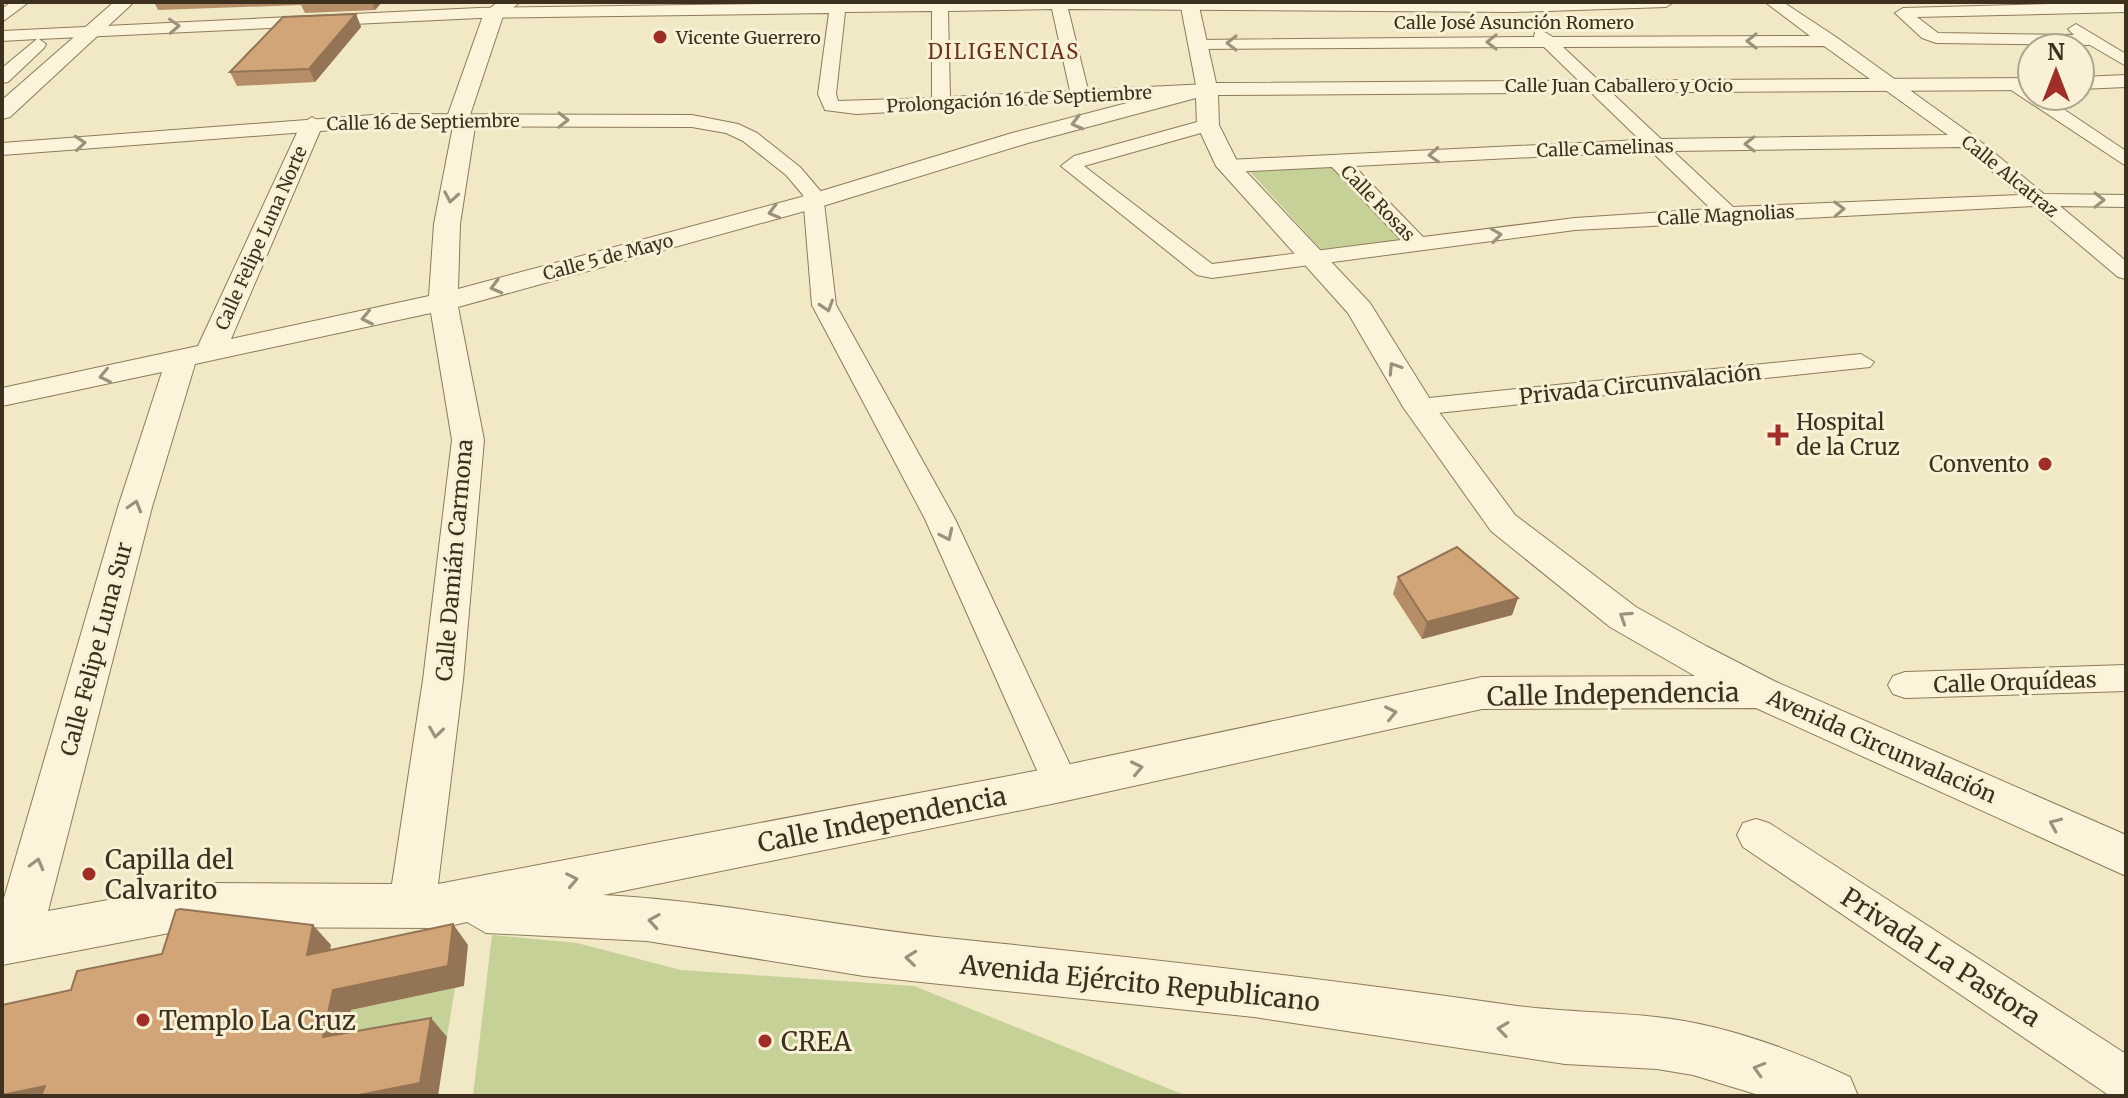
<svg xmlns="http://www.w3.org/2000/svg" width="2128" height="1098" font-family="Merriweather,serif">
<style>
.green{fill:#c6d198}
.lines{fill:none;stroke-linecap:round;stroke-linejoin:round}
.minor-casing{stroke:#8e7a5a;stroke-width:2}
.tertiary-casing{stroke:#8e7a5a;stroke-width:2}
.minor{fill:#fbf4da;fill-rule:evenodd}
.tertiary{fill:#fbf4da;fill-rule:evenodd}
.wall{fill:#b58e68}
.shaded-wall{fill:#937455}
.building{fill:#d2a579;stroke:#937455;stroke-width:2}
.oneway{stroke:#9c927c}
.poi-dot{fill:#a12e26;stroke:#f8f1d6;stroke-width:3}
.labels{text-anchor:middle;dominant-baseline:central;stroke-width:6;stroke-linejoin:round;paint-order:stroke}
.far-street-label{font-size:18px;fill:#3d301f;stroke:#f8f1d6}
.far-poi-label{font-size:18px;fill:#3d301f;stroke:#f8f1d6;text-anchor:start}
.far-neighbourhood-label{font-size:20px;letter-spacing:2px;fill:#6d321b;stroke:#f8f1d6}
.street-label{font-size:22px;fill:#3d301f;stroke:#f8f1d6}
.poi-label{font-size:22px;fill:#3d301f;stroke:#f8f1d6;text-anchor:start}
.near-street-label{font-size:26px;fill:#3d301f;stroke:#f8f1d6}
.near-poi-label{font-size:26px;fill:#3d301f;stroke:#f8f1d6;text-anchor:start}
</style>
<rect width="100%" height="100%" fill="#f1e8c6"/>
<path class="green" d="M 1336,159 L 1419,246 L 1329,258 L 1244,165 Z
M 492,935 L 577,943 L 681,970 L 914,986 L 1187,1096 L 473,1096 Z
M 455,988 L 447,1037 L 342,1056 L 351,1010 Z"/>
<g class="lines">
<g class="minor-casing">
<path id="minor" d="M 11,2 L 29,2 L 2,22 L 2,9 Z
M 916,2 L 1674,2 L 1666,7 L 1514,12 L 1068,9 L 1088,90 L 1207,84 L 1216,89 L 1207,94 L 856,114 L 825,110 L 818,94 L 829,13 L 479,18 L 39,39 L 46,44 L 44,48 L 8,82 L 2,83 L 2,68 L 37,39 L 2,41 L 2,31 L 479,8 ZM 1052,9 L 1070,91 L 950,97 L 948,11 ZM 932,11 L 932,98 L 838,101 L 836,94 L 845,12 Z
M 1765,2 L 1783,2 L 1836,37 L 1975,137 L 2044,194 L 2126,195 L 2126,207 L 2060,206 L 2126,261 L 2126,279 L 2118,277 L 2034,206 L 1575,230 L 1212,278 L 1197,275 L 1061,166 L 1074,156 L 1208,119 L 1217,125 L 1215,129 L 1084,166 L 1212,264 L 1401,240 L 1332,167 L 1228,172 L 1218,166 L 1228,160 L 1640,140 L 1544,47 L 1198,49 L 1192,48 L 1192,40 L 1534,37 L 1535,32 L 1541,30 L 1553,37 L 1810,36 ZM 1824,46 L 1948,135 L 1661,139 L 1563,47 ZM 1963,147 L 2020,195 L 1733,207 L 1673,151 ZM 1651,151 L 1711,209 L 1575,218 L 1423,237 L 1354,166 Z
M 2126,2 L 2126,12 L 1917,17 L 1938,33 L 2074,35 L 2068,29 L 2076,24 L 2126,54 L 2126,66 L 2090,45 L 1936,43 L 1922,38 L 1895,13 L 1903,8 Z
M 2014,79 L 2032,88 L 2032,96 L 2044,96 L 2126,151 L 2126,166 L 2008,88 L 2008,80 Z
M 386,114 L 692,115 L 738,124 L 757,133 L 800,167 L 823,194 L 836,305 L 955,519 L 1079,784 L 1074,795 L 1061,799 L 1048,795 L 925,519 L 812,305 L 803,195 L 786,175 L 743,141 L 726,133 L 692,127 L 386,126 L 2,155 L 2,143 Z
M 1861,354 L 1874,362 L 1870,367 L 1419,415 L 1410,413 L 1406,407 L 1410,401 L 1419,399 Z
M 2126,665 L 2126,691 L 1905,698 L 1893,694 L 1888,685 L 1893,676 L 1905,672 Z
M 1756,819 L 1769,823 L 2126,1054 L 2126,1096 L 2110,1096 L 1743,847 L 1737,835 L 1743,823 Z"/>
</g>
<g class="tertiary-casing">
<path id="tertiary" d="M 114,2 L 134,2 L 10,117 L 2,119 L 2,100 Z
M 498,2 L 520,2 L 503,16 L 470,115 L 476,120 L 460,224 L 458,289 L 805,196 L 1012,133 L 1196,85 L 1180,2 L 1198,2 L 1216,83 L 2032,78 L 2032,90 L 1218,95 L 1219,125 L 1238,163 L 1370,303 L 1433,404 L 1515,515 L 1636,607 L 1706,646 L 1774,681 L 2126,835 L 2126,876 L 1756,708 L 1482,709 L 1061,802 L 603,895 C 721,901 838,927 956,939 C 1144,958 1330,979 1517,1006 C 1564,1012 1610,1012 1656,1017 C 1722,1024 1791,1049 1850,1077 L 1858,1096 L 1762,1096 L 1693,1075 L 1657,1069 L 1565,1064 L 1254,1017 L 864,976 L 647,941 L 486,933 L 467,922 L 441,928 L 201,927 L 2,965 L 2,905 L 118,507 L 162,372 L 2,406 L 2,388 L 198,346 L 301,124 L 312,117 L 323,124 L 231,339 L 429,296 L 434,224 L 453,126 L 446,120 L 484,13 ZM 1196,98 L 1197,125 L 1216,166 L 1348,313 L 1403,407 L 1491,531 L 1610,627 L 1695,676 L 1482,677 L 1061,766 L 438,884 L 463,680 L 484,440 L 458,307 L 823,206 L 1028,143 ZM 431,313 L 452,440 L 423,680 L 392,884 L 201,883 L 48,911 L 152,507 L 195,364 Z
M 2126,75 L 2126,87 L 2080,89 L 2080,77 Z"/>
</g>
<use href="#minor" class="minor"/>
<use href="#tertiary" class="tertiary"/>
</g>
<path class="wall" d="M 154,2 L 382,2 L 375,10 L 305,13 L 301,5 L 158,10 Z
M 356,14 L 361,27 L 315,82 L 237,86 L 230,72 Z
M 1398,577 L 1518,598 L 1512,615 L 1422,639 L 1393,594 Z"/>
<path class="shaded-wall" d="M 372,2 L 382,2 L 375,10 Z
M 356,14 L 361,27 L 315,82 L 309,69 Z
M 1518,598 L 1512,615 L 1422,639 L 1427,622 Z
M 453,924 L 468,945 L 464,986 L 351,1010 L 342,1056 L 323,1037 L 333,990 Z
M 313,925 L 331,945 L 326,975 L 307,955 Z
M 431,1018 L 447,1037 L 438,1096 L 354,1096 Z
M 45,1086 L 60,1096 L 2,1096 L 2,1095 Z"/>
<path class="building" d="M 356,14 L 309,69 L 230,72 L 283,17 Z
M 1457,547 L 1518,598 L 1427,622 L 1398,577 Z
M 180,909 L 313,925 L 307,955 L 453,924 L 448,966 L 333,990 L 323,1037 L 431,1018 L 420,1083 L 354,1096 L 41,1096 L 45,1086 L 2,1095 L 2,1005 L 71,990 L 77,971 L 162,954 L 176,910 Z"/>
<defs><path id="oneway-chevron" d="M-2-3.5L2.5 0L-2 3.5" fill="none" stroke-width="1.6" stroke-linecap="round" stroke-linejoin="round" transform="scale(2)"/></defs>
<g class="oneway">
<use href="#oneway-chevron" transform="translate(174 26) rotate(-3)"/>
<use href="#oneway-chevron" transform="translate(1752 41) rotate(180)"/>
<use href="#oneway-chevron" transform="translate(1492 42) rotate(180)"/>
<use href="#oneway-chevron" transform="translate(1232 43) rotate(180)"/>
<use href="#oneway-chevron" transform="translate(563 120)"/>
<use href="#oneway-chevron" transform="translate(1077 123) rotate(165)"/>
<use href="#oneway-chevron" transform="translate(80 143) rotate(-5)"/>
<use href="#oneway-chevron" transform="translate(1750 144) rotate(179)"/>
<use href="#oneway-chevron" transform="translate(1434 155) rotate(177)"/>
<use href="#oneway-chevron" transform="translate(451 197) rotate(100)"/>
<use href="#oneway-chevron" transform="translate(2099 200)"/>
<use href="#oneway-chevron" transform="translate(1839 209) rotate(-2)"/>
<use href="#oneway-chevron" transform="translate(774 212) rotate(165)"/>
<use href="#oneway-chevron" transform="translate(1496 235) rotate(-8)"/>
<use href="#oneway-chevron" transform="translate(496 287) rotate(165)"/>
<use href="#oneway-chevron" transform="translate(827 306) rotate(72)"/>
<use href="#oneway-chevron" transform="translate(367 318) rotate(168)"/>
<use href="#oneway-chevron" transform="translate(1394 368) rotate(-123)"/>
<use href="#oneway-chevron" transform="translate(105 376) rotate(168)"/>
<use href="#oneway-chevron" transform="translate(135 506) rotate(-73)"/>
<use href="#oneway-chevron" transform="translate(947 535) rotate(65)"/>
<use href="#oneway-chevron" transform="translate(1625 617) rotate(-147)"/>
<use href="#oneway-chevron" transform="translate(1391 713) rotate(-12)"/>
<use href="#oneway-chevron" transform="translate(436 732) rotate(98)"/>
<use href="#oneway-chevron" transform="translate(1137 768) rotate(-12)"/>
<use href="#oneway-chevron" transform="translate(2055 824) rotate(-156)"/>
<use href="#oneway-chevron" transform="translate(37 864) rotate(-75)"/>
<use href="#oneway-chevron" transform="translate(572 880) rotate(-11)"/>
<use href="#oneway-chevron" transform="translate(654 921) rotate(-171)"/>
<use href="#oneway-chevron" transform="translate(911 958) rotate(-174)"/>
<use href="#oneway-chevron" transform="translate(1503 1029) rotate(-172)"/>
<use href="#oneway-chevron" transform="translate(1759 1069) rotate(-164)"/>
</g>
<g class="poi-dot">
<circle cx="660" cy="37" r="8"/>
<path d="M1774 423h8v8h8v8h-8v8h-8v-8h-8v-8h8z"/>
<circle cx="2045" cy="464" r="8"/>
<circle cx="89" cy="874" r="8"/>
<circle cx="143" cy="1020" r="8"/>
<circle cx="765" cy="1041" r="8"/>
</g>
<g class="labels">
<g class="far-street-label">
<text x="1514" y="22">Calle José Asunción Romero</text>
<text x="1619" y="85">Calle Juan Caballero y Ocio</text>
<text transform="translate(1019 99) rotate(-3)">Prolongación 16 de Septiembre</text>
<text transform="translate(423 122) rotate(-1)">Calle 16 de Septiembre</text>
<text transform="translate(1605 148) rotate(-2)">Calle Camelinas</text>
<text transform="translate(2010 176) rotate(39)">Calle Alcatraz</text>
<text transform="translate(1378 203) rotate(46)">Calle Rosas</text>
<text transform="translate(1726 215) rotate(-3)">Calle Magnolias</text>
<text transform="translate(261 238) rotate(-66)">Calle Felipe Luna Norte</text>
<text transform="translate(608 257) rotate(-15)">Calle 5 de Mayo</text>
</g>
<g class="far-poi-label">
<text x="676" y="37">Vicente Guerrero</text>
</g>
<g class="far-neighbourhood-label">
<text x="1004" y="51">DILIGENCIAS</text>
</g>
<g class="street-label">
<text transform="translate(1640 384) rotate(-6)">Privada Circunvalación</text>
<text transform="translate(454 560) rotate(-85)">Calle Damián Carmona</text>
<text transform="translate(96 649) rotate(-75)">Calle Felipe Luna Sur</text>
<text transform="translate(2015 682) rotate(-2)">Calle Orquídeas</text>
<text transform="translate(1882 746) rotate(24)">Avenida Circunvalación</text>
</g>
<g class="poi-label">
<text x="1796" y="422">Hospital<tspan x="1796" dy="25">de la Cruz</tspan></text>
<text x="2029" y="464" text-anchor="end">Convento</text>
</g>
<g class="near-street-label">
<text transform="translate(1613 694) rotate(-1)">Calle Independencia</text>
<text transform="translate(882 819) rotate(-11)">Calle Independencia</text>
<text transform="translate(1941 957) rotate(33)">Privada La Pastora</text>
<text transform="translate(1140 983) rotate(6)">Avenida Ejército Republicano</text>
</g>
<g class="near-poi-label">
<text x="105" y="859">Capilla del<tspan x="105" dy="30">Calvarito</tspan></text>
<text x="159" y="1020">Templo La Cruz</text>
<text x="781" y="1041">CREA</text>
</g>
</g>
<rect width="2128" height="1098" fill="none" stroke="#3d301f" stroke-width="8"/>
<g transform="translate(2056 72)"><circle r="38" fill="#f8f1d6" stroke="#ada48d" stroke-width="2"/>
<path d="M0-6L14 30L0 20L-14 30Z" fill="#a12e26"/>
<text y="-12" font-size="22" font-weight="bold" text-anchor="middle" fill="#3d301f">N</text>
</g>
</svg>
